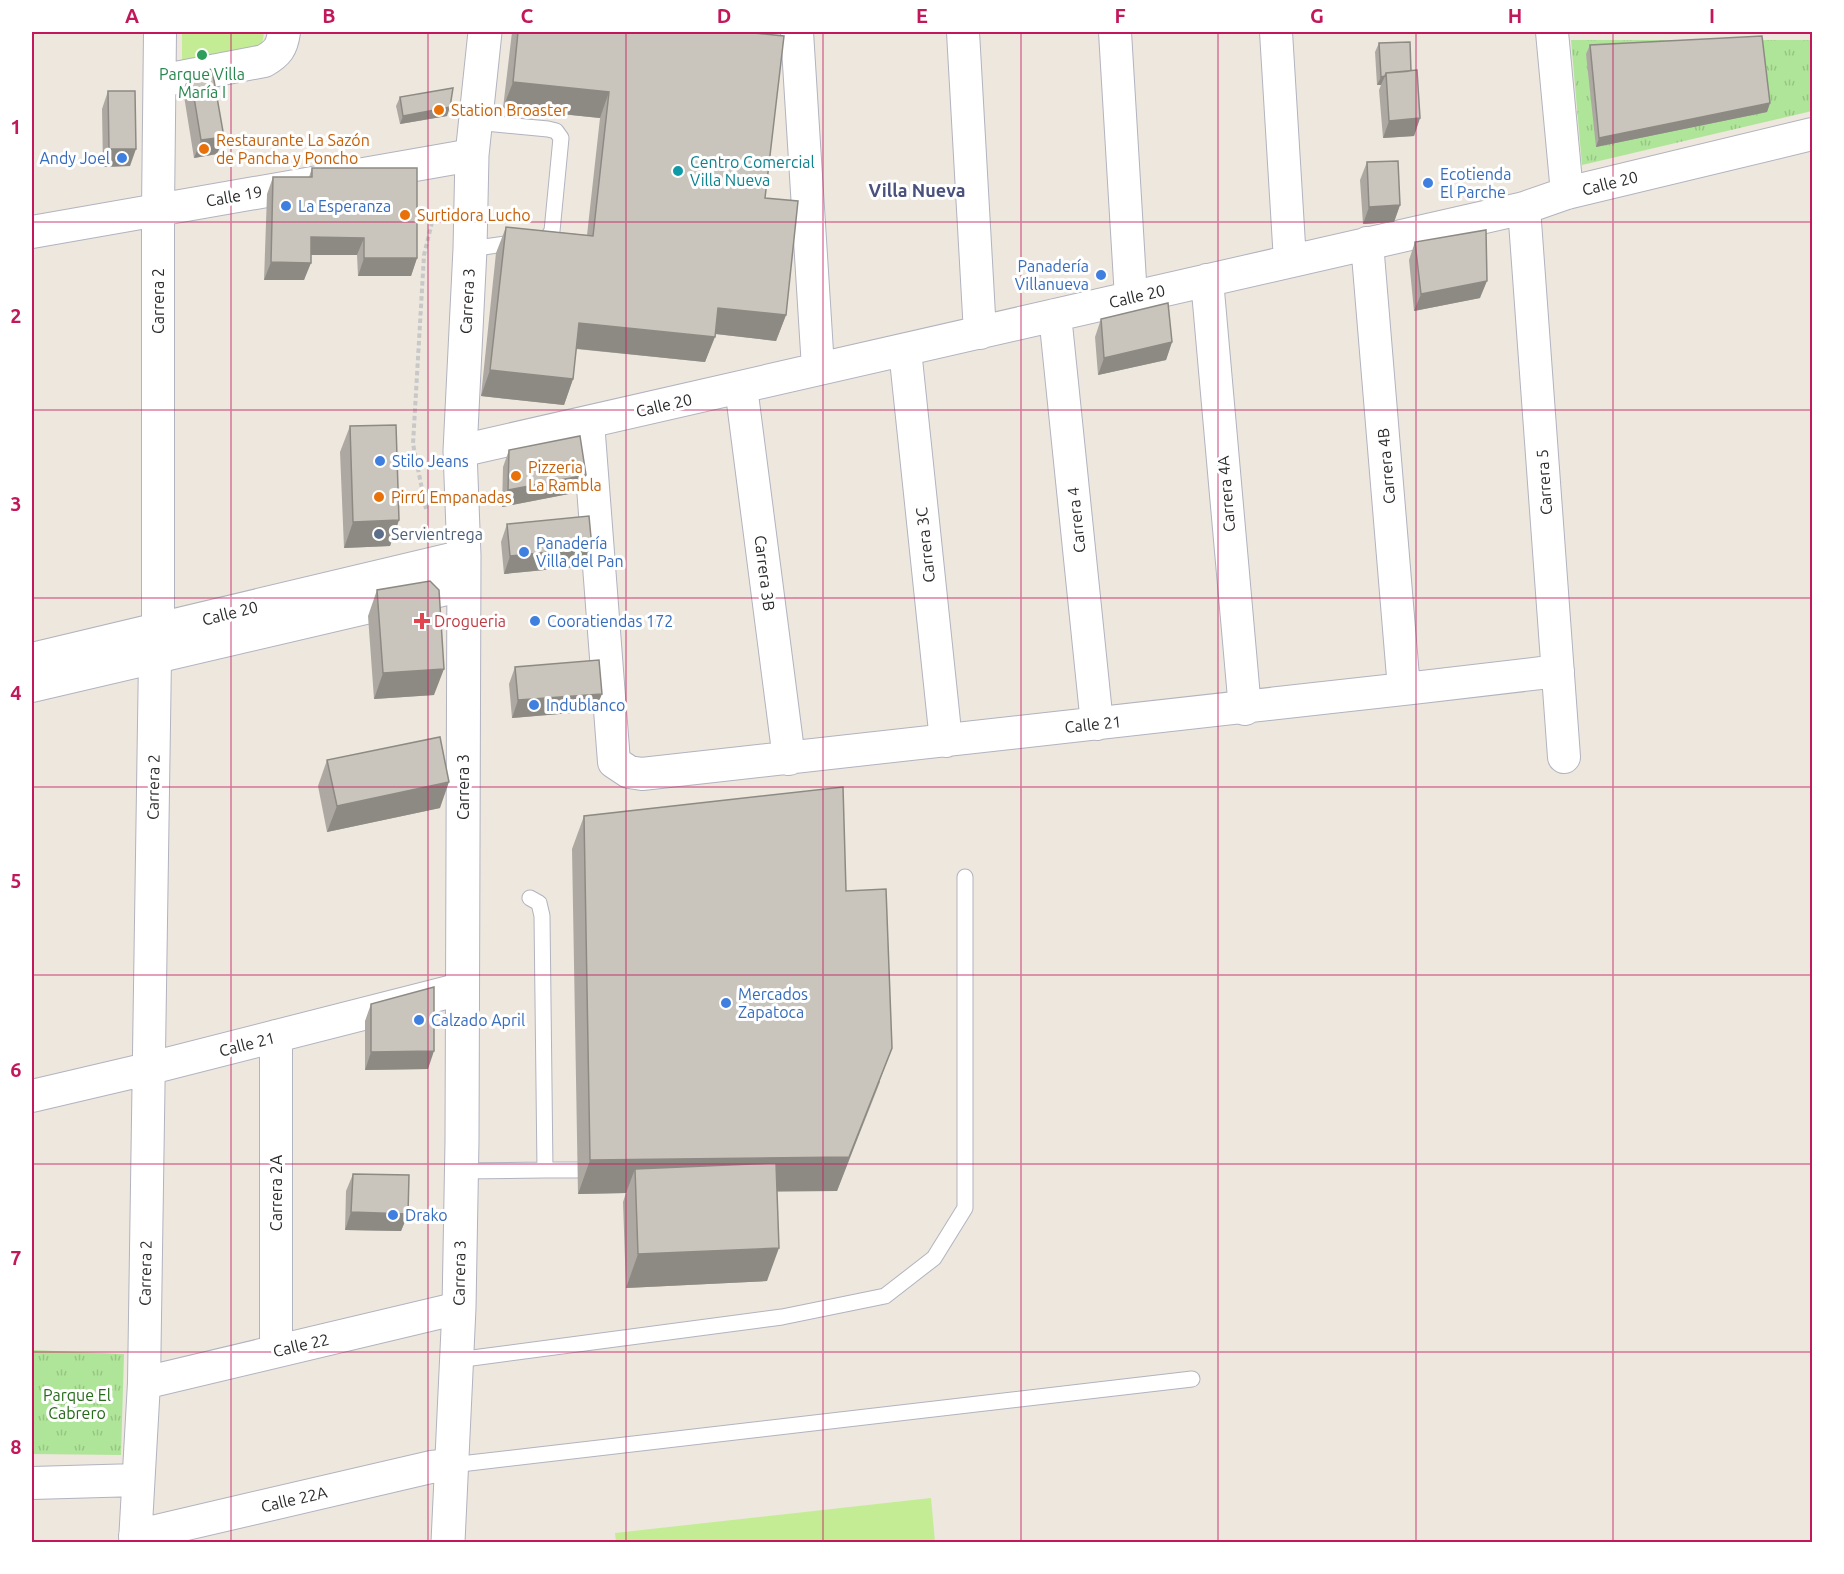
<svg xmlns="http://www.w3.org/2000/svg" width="1844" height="1574" font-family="Ubuntu,sans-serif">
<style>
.grass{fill:url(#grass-tufts)}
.pitch{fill:#c3ec95}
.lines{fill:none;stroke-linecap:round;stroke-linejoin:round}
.lane-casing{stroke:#b1b3bf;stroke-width:17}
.street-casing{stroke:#b1b3bf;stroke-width:34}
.secondary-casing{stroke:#b1b3bf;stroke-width:35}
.path{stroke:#c8c8c8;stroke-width:4;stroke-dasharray:4.5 3;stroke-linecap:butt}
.lane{stroke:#fff;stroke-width:15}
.street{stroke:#fff;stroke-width:32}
.secondary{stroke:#fff;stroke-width:33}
.wall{fill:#ada9a2}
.shaded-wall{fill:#8d8a84}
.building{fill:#c9c5bc;stroke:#8d8a84;stroke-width:1.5}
.grid{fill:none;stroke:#c2185b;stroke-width:1.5;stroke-opacity:0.55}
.leisure-dot{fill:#2e9e5b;stroke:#fff;stroke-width:2}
.food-dot{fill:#e8710a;stroke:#fff;stroke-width:2}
.shop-dot{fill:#3f7fe0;stroke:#fff;stroke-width:2}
.culture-dot{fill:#0f9aa8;stroke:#fff;stroke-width:2}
.service-dot{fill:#5c6f8a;stroke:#fff;stroke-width:2}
.health-dot{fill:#e0444e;stroke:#fff;stroke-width:2}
.labels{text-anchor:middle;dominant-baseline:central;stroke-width:6;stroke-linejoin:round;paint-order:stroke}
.leisure-label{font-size:16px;fill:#27864d;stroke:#fff}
.food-label{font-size:16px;fill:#c56008;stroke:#fff;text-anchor:start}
.shop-label{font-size:16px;fill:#366cbe;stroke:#fff;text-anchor:start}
.culture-label{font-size:16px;fill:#0d838f;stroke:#fff;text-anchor:start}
.street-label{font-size:16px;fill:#2b2b2b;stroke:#fff}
.service-label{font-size:16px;fill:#4e5e75;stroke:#fff;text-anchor:start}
.health-label{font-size:16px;fill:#be3a42;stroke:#fff;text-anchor:start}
.park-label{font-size:16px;fill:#266b19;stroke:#fff}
.neighbourhood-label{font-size:18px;font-weight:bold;fill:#4b517d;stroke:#fff}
.neatline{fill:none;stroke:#c2185b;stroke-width:2}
.grid-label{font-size:20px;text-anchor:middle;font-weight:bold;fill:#c2185b}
</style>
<defs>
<pattern id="grass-tufts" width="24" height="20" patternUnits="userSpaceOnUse" patternTransform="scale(1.5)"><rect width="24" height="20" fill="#afe599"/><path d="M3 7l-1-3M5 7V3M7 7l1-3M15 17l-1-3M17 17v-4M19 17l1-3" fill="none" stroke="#97c584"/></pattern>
</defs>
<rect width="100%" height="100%" fill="#ede7de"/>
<path class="grass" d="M 1571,40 L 1812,40 L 1812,111 L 1582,165 Z
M 32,1350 L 124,1354 L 121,1455 L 32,1454 Z"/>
<path class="pitch" d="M 182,32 L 264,32 L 262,45 L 182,64 Z
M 931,1498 L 935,1542 L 616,1542 L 615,1533 Z"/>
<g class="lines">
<g class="lane-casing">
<path id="lane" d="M 470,249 L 547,238 L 552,231 L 561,138 L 556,131 L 548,129 L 475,122
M 545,1170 L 577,1170
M 461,1171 L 545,1170 L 542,916 L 539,903 L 530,898
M 457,1360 L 782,1317 L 885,1296 L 934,1258 L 965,1208 L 965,877
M 452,1465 L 1192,1379"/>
</g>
<g class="street-casing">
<path id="street" d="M 797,32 L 818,368
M 963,32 L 980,333
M 1115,32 L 1131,298
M 1276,32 L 1290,261
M 1552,32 L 1567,193
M 160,81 L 264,61 C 278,53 282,47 284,32
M 1524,208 L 1564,757
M 32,232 L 472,155
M 1367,243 L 1404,689
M 1207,280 L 1245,709
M 1055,315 L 1097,724
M 905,350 L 946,741
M 741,387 L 789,759
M 588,422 L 614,762 L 629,772 L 642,774 C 948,742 1253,707 1558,671
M 460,451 L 1524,208 L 1567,193 L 1812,134
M 32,659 L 464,556
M 32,686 L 464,585
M 276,1036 L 276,1350
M 32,1096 L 147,1069 L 461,989
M 144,1383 L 459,1308
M 32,1483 L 138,1480
M 135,1536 L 431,1467 L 452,1465
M 135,1542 L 144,1383 L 155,658 L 158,631 L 158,209 L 160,32"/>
</g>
<g class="secondary-casing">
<path id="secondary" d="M 448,1542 L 459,1308 L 462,1141 L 464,556 L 460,451 L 470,249 L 472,155 L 485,32"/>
</g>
<path class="path" d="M 426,509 L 413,444 L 424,255 L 435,210"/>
<use href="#lane" class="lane"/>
<use href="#street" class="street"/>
<use href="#secondary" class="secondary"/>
</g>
<path class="wall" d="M 512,32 L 743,32 L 765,198 L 786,315 L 776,341 L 715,334 L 705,362 L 576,349 L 573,379 L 564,405 L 481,396 L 496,253 L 506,227 L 587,235 L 600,118 L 503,108 Z
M 1379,43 L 1411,71 L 1420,118 L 1414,136 L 1383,138 L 1379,90 L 1381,85 L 1377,85 L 1375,52 Z
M 1590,45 L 1770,103 L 1767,112 L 1596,147 L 1586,54 Z
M 190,73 L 224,137 L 217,154 L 194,158 L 183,90 Z
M 108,91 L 130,166 L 103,167 L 102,109 Z
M 400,97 L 447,116 L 400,124 L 396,106 Z
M 1367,162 L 1400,205 L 1394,222 L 1363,224 L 1360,180 Z
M 312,168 L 417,258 L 411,276 L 358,276 L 357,255 L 311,255 L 304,280 L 264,280 L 267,194 L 273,177 L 309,177 Z
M 1415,242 L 1480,298 L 1414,311 L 1409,260 Z
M 1101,319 L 1172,342 L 1166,360 L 1098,375 L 1095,337 Z
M 350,426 L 399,520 L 390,546 L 344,548 L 340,452 Z
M 509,450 L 586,475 L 579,492 L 502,507 L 503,467 Z
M 507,524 L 586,566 L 504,574 L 501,542 Z
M 377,590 L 434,695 L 374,699 L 368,616 Z
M 515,667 L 595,711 L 512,718 L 509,684 Z
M 327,760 L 440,808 L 327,832 L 318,786 Z
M 584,816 L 846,891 L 880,1082 L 837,1191 L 777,1191 L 767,1281 L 626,1288 L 623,1202 L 626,1193 L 578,1194 L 572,849 Z
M 371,1004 L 428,1069 L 365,1070 L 365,1021 Z
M 353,1174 L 408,1214 L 401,1231 L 345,1230 L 346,1191 Z"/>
<path class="shaded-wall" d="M 1385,76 L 1381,85 L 1377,85 L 1381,77 Z
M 513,82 L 609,92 L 600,118 L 503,108 Z
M 1770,103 L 1767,112 L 1596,147 L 1599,138 Z
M 450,107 L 447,116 L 400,124 L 403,116 Z
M 1420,118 L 1414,136 L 1383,138 L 1389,121 Z
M 224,137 L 217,154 L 194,158 L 201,140 Z
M 109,149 L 136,149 L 130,166 L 103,167 Z
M 1400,205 L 1394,222 L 1363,224 L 1369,207 Z
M 311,237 L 364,238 L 357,255 L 305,255 Z
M 364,258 L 417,258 L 411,276 L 358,276 Z
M 271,262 L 311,263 L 304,280 L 264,280 Z
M 1487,281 L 1480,298 L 1414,311 L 1421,294 Z
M 718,308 L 786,315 L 776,341 L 708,333 Z
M 579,323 L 715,337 L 705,362 L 570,348 Z
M 1172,342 L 1166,360 L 1098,375 L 1104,358 Z
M 490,370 L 573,379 L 564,405 L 481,396 Z
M 586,475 L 579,492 L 502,507 L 508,490 Z
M 399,520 L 390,546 L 344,548 L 353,522 Z
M 592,548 L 586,566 L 504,574 L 510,556 Z
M 444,669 L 434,695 L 374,699 L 383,673 Z
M 602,694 L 595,711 L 512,718 L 518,700 Z
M 449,782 L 440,808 L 327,832 L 337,806 Z
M 892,1048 L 837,1191 L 636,1193 L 635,1169 L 626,1193 L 578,1194 L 590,1160 Z
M 434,1051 L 428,1069 L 365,1070 L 371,1052 Z
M 351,1212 L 408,1214 L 401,1231 L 345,1230 Z
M 779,1248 L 767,1281 L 626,1288 L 638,1254 Z"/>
<path class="building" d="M 518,32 L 743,32 L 784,36 L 765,198 L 798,201 L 786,315 L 718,308 L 715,337 L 579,323 L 573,379 L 490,370 L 506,227 L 593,236 L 609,92 L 513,82 Z
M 1762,36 L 1770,103 L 1599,138 L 1590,45 Z
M 1410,42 L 1411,71 L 1386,73 L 1385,76 L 1381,77 L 1379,43 Z
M 212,69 L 224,137 L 201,140 L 190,73 Z
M 1417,70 L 1420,118 L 1389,121 L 1386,73 Z
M 453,88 L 450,107 L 403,116 L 400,97 Z
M 108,91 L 135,91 L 136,149 L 109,149 Z
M 1398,161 L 1400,205 L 1369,207 L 1367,162 Z
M 312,168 L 417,168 L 417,258 L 364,258 L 364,238 L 311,237 L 311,263 L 271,262 L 273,177 L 312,177 Z
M 1486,230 L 1487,281 L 1421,294 L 1415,242 Z
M 1168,303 L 1172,342 L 1104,358 L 1101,319 Z
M 396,425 L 399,520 L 353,522 L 350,426 Z
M 580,436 L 586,475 L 508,490 L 509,450 Z
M 589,516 L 592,548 L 510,556 L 507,524 Z
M 430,581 L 439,590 L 444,669 L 383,673 L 377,590 Z
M 599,660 L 602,694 L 518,700 L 515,667 Z
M 440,737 L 449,782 L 337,806 L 327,760 Z
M 843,787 L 846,891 L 886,889 L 892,1048 L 849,1157 L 590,1160 L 584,816 Z
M 434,987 L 434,1051 L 371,1052 L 371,1004 Z
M 776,1163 L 779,1248 L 638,1254 L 635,1169 Z
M 353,1174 L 409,1175 L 408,1214 L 351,1212 Z"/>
<path class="grid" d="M 231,32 L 231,1542M 428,32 L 428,1542M 626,32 L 626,1542M 823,32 L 823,1542M 1021,32 L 1021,1542M 1218,32 L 1218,1542M 1416,32 L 1416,1542M 1613,32 L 1613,1542M 32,222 L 1812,222M 32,410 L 1812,410M 32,598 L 1812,598M 32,787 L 1812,787M 32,975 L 1812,975M 32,1164 L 1812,1164M 32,1352 L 1812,1352"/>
<circle class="leisure-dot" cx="202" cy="55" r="6"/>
<g class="food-dot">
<circle cx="439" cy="110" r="6"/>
<circle cx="204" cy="149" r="6"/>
<circle cx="405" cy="215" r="6"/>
<circle cx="516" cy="476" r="6"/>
<circle cx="379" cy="497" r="6"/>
</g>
<g class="shop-dot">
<circle cx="122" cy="158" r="6"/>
<circle cx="1428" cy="183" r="6"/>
<circle cx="286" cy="206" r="6"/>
<circle cx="1101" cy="275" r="6"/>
<circle cx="380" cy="461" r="6"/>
<circle cx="524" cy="552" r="6"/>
<circle cx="535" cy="621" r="6"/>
<circle cx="534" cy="705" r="6"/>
<circle cx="726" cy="1003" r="6"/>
<circle cx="419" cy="1020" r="6"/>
<circle cx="393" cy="1215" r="6"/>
</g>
<circle class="culture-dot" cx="678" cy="171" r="6"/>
<circle class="service-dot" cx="379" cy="534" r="6"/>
<path class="health-dot" d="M419 612h6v6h6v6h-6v6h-6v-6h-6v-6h6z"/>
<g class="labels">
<g class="leisure-label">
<text x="202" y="74">Parque Villa<tspan x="202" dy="18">María I</tspan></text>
</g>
<g class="food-label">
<text x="451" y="110">Station Broaster</text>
<text x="216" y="140">Restaurante La Sazón<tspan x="216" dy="18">de Pancha y Poncho</tspan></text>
<text x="417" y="215">Surtidora Lucho</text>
<text x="528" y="467">Pizzeria<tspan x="528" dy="18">La Rambla</tspan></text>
<text x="391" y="497">Pirrú Empanadas</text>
</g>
<g class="shop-label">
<text x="110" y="158" text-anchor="end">Andy Joel</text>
<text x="1440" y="174">Ecotienda<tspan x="1440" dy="18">El Parche</tspan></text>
<text x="298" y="206">La Esperanza</text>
<text x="1089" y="266" text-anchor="end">Panadería<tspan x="1089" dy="18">Villanueva</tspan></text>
<text x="392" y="461">Stilo Jeans</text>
<text x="536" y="543">Panadería<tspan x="536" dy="18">Villa del Pan</tspan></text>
<text x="547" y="621">Cooratiendas 172</text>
<text x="546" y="705">Indublanco</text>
<text x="738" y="994">Mercados<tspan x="738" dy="18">Zapatoca</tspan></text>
<text x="431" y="1020">Calzado April</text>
<text x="405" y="1215">Drako</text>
</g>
<g class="culture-label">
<text x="690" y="162">Centro Comercial<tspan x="690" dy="18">Villa Nueva</tspan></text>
</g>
<g class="street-label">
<text transform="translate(1610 183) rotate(-14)">Calle 20</text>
<text transform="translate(234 196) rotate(-10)">Calle 19</text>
<text transform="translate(1137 296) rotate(-13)">Calle 20</text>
<text transform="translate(158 301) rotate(-90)">Carrera 2</text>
<text transform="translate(467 301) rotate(-87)">Carrera 3</text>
<text transform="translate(664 405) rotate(-13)">Calle 20</text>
<text transform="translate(1386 466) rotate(-95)">Carrera 4B</text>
<text transform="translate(1544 482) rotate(-94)">Carrera 5</text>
<text transform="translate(1226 494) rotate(-95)">Carrera 4A</text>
<text transform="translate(1076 520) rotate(-96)">Carrera 4</text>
<text transform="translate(925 545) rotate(-96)">Carrera 3C</text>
<text transform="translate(765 573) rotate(83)">Carrera 3B</text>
<text transform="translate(230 613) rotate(-14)">Calle 20</text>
<text transform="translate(1093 724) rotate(-6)">Calle 21</text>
<text transform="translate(153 787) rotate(-89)">Carrera 2</text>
<text transform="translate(463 787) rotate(-90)">Carrera 3</text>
<text transform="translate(247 1044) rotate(-14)">Calle 21</text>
<text transform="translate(276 1193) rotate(-90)">Carrera 2A</text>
<text transform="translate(145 1273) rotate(-89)">Carrera 2</text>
<text transform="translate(459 1273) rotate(-89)">Carrera 3</text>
<text transform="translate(301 1345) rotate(-13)">Calle 22</text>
<text transform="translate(294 1499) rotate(-13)">Calle 22A</text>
</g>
<g class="service-label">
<text x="391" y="534">Servientrega</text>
</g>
<g class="health-label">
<text x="434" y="621">Drogueria</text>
</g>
<g class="park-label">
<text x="77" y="1395">Parque El<tspan x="77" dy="18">Cabrero</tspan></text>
</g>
<g class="neighbourhood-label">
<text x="917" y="190">Villa Nueva</text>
</g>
</g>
<rect width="1844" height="1574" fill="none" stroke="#ffffff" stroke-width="66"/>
<rect x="33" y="33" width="1778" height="1508" class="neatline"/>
<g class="grid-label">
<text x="132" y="23">A</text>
<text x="329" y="23">B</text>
<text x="527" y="23">C</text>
<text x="724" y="23">D</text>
<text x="922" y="23">E</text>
<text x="1120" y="23">F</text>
<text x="1317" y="23">G</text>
<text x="1515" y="23">H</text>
<text x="1712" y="23">I</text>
<text x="16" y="134">1</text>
<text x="16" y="323">2</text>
<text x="16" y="511">3</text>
<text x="16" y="700">4</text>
<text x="16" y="888">5</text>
<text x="16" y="1077">6</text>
<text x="16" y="1265">7</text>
<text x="16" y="1454">8</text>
</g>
</svg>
